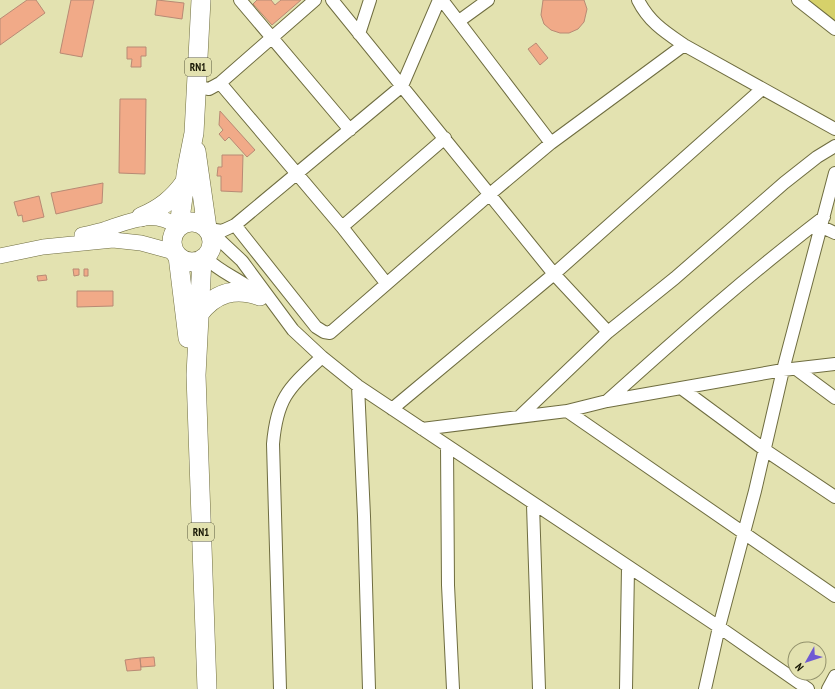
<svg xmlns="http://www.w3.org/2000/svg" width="835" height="689" font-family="'PT Sans Narrow',sans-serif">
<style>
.green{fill:#d6d16a}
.building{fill:#f1aa88;stroke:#b88a74}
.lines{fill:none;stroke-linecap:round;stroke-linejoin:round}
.minor-casing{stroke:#6f6d40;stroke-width:14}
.tertiary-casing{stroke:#6f6d40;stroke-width:16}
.primary-casing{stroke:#6f6d40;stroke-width:20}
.minor{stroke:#fff;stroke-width:12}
.tertiary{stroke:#fff;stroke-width:15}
.primary{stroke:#fff;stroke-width:19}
.labels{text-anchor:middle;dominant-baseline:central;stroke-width:3;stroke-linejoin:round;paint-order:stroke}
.shield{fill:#e3e2b0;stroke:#57563a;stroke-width:1}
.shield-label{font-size:11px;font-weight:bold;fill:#1b1a07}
</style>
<rect width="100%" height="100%" fill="#e3e2b0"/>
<path class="green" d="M 803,0 L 835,0 L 835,26 Z"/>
<path class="building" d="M 27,0 L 36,0 L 45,13 L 0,45 L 0,19 Z
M 71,0 L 94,0 L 82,57 L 60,53 Z
M 157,0 L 184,3 L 182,19 L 155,15 Z
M 257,0 L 271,0 L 275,5 L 281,0 L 301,0 L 272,25 L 253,4 Z
M 543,0 L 584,0 L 587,9 L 584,22 L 578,29 L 569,33 L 560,33 L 551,30 L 544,24 L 541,15 Z
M 536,43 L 548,58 L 540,65 L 528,49 Z
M 127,47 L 146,47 L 146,56 L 141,56 L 141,67 L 131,67 L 132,59 L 127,59 Z
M 120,99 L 146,99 L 145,174 L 119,173 Z
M 220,111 L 255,150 L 247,157 L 229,137 L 225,141 L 219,134 L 223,130 L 219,125 Z
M 222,155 L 243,155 L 242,192 L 221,191 L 221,176 L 217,176 L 218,167 L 222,167 Z
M 103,183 L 102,203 L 56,214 L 51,193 Z
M 39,196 L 44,217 L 23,222 L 22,215 L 18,216 L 14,202 Z
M 73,269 L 79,269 L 79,275 L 74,276 Z
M 84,269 L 88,269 L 88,276 L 84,276 Z
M 46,275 L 47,280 L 38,281 L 37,276 Z
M 77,291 L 113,291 L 113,306 L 77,307 Z
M 154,657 L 155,666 L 141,667 L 140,658 Z
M 140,658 L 141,670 L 127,671 L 125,660 Z"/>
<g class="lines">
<g class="minor-casing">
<path id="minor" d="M 240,0 L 350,130
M 332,0 L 554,274 L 608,332
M 442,0 L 551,143
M 638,0 C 649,22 665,32 684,45 L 835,129
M 798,0 L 835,29
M 459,21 L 488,0
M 359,34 L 370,0
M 220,83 L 342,227 L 386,283
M 197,87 L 209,89 L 220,83 L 315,0
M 235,225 L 316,327 L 324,332 L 330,333 L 490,194 L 551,143 L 684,45
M 342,227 L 445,138
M 822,227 L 835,233
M 208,229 L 222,231 L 235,225 L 402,86 L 439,0
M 209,230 L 242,261 L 293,330 L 322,357 L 358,386 L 719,627 L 808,689
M 205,257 C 220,273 239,278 255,292
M 796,369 L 835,398
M 358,386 L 364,516 L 369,689
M 681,388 L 765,450 L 835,497
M 607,401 C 678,337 748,275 824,217
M 392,409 L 554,274 L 762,89
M 567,411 L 835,596
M 519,417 L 608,332 L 675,278 L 784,183 L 817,157 L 835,146
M 422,429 L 567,411 L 607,401 L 681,388 L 783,370 L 835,364
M 447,446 L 448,585 L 453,689
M 533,505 L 539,689
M 280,689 L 273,444 C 277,397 289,388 322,357
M 626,689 L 628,568
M 705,689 L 719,627 L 755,491 L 783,370 L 835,173
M 828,689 L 835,676"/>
</g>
<g class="tertiary-casing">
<path id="tertiary" d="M 82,235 C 90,233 98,232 106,229 C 131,221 154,209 178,227
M 0,256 L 43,247 L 113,240 L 141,243 L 174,252"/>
</g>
<g class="primary-casing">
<path id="primary" d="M 196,151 L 207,228
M 141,217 C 160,209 173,199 185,182
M172 242a20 20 0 1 1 40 0a20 20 0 1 1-40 0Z
M 179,226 L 187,168 L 194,133 L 201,0
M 178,256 L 188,338
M 202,259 L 196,375 L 207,689
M 199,314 C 215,293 235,287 260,296"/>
</g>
<use href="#minor" class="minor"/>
<use href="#tertiary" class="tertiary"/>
<use href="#primary" class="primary"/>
</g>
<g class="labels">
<g class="shield">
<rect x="185" y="58" width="26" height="18" rx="3"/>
<rect x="188" y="523" width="26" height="18" rx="3"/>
</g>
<g class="shield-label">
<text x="198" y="67">RN1</text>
<text x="201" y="532">RN1</text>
</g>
</g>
<g transform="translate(807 661) rotate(231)"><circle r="19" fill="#e3e2b0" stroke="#93926c"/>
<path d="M0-3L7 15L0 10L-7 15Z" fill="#6e59d3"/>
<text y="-6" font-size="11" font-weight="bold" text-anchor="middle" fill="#1b1a07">N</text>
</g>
</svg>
